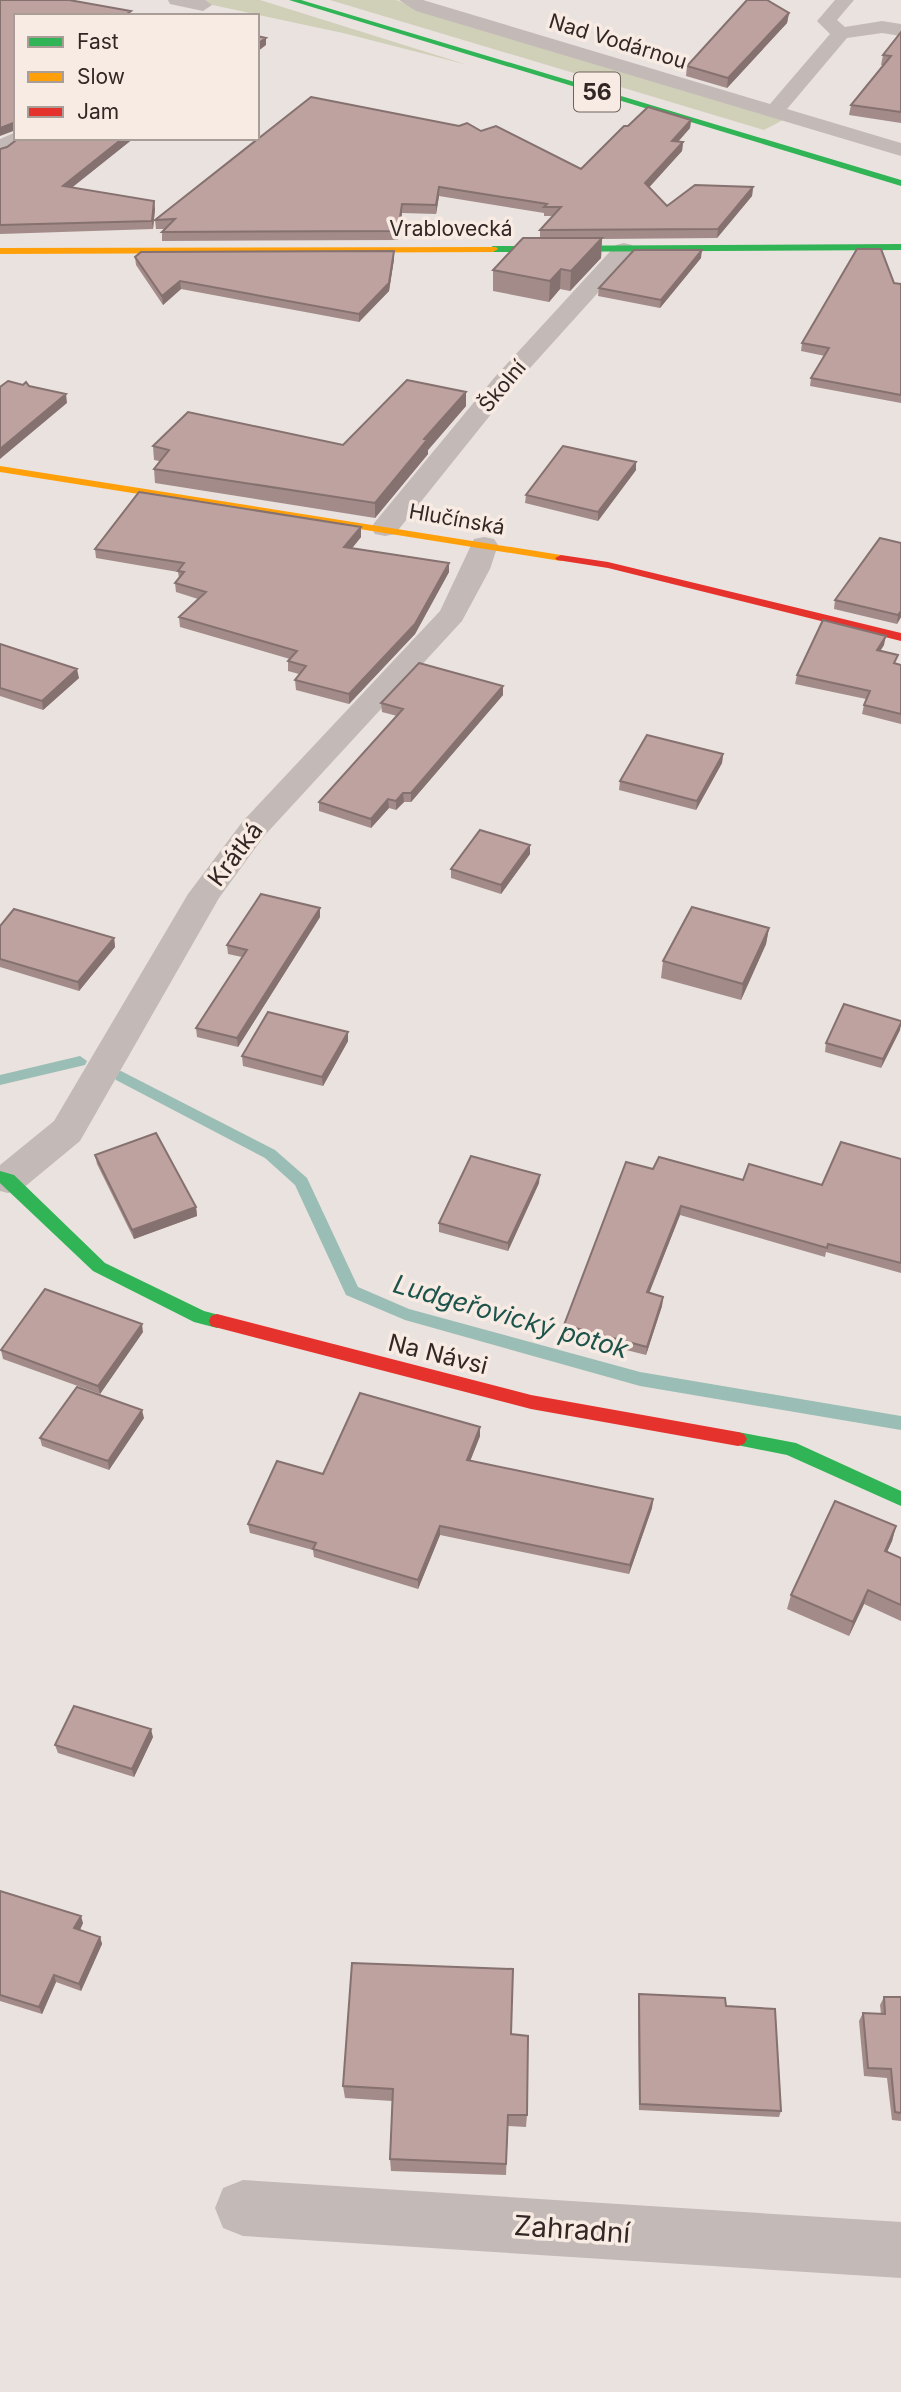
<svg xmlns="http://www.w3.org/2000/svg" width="901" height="2392" font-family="Inter,sans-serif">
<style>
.green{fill:#d0cfb8}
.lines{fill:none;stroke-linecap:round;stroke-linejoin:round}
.stream{fill:#9abdb5;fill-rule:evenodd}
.street{fill:#c3bab7;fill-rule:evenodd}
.fast{fill:#30b455;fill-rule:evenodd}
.slow{fill:#ff9f0a;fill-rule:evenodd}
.jam{fill:#e5322d;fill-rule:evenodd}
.wall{fill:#a38b89}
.shaded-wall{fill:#85716f}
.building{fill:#bea29f;stroke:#85716f;stroke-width:2}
.labels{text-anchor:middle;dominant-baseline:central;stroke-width:7;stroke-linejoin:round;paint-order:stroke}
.far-street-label{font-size:21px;fill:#332726;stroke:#f8ebe3}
.shield{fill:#f8ebe3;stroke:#6e625f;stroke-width:2}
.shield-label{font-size:23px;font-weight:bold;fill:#332726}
.street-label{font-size:24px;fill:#332726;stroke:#f8ebe3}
.water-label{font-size:26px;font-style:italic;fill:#1c544c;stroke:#f8ebe3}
.near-street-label{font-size:28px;fill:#332726;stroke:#f8ebe3}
</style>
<rect width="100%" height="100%" fill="#eae2de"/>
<path class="green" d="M 189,0 L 260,0 L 468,65 L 343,33 Z
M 330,0 L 396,0 L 444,18 L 783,120 L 764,130 Z"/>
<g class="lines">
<path class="stream" d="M 80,1056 L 87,1061 L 85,1065 L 0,1085 L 0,1075 Z
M 121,1071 L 275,1150 L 307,1178 L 358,1287 L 409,1309 L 640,1372 L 901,1416 L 901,1430 L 640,1386 L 405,1320 L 346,1295 L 295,1185 L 265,1158 L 116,1080 L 114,1076 L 116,1072 Z"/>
<path class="street" d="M 168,0 L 205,0 L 212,5 L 203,11 L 170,4 Z
M 399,0 L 423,0 L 770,104 L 830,34 L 817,21 L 835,0 L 854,0 L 837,20 L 845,27 L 882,21 L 901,24 L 901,36 L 882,33 L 847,38 L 787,109 L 901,143 L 901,156 L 416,11 Z
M 16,132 L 16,138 L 26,138 L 7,153 L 0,155 L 0,139 Z
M 624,243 L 632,245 L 635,250 L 632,255 L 512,388 L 395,534 L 385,536 L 375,534 L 371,528 L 375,522 L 494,378 L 616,245 Z
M 484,537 L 494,539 L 498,545 L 490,569 L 462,621 L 265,835 L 219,898 L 80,1141 L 22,1189 L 8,1193 L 0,1191 L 0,1165 L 54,1121 L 188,894 L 243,821 L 440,611 L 474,539 Z
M 243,2180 L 901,2222 L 901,2278 L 243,2236 L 223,2228 L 215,2208 L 223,2188 Z"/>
<path class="fast" d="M 289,0 L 301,0 L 901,180 L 901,186 Z
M 901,244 L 901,250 L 493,252 L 488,249 L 493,246 Z
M 0,1171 L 14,1175 L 105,1263 L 204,1311 L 223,1316 L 225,1321 L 223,1326 L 217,1328 L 194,1322 L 93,1271 L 0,1183 Z
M 738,1432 L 796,1443 L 901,1491 L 901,1506 L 787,1455 L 732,1444 L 729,1439 L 732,1434 Z"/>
<path class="slow" d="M 496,247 L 498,249 L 493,252 L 0,254 L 0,248 Z
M 0,466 L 561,555 L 567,558 L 561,561 L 0,472 Z"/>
<path class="jam" d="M 561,555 L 608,562 L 901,633 L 901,641 L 608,568 L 557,560 L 555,558 Z
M 217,1314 L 531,1395 L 738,1432 L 744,1434 L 747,1439 L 744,1444 L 738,1446 L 531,1409 L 211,1326 L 209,1321 L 211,1316 Z"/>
</g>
<path class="wall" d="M 789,13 L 787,23 L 727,88 L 686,76 L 687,66 Z
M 901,32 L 901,123 L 849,115 L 851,105 L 884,66 L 881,65 L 883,55 Z
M 691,120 L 690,128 L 678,142 L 683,142 L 682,151 L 649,187 L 667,206 L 753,187 L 752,196 L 717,238 L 602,239 L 601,258 L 570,291 L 560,289 L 549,302 L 493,291 L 493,270 L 540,238 L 540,230 L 553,216 L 544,216 L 544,213 L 439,196 L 436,214 L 402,213 L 398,240 L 162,241 L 162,232 L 165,229 L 156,229 L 155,220 L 481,131 L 581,169 L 628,126 Z
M 134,138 L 72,187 L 155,209 L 153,229 L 0,234 L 0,149 Z
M 135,257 L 394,259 L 389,291 L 359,322 L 181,289 L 163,305 L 136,265 Z
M 701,258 L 660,308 L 598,296 L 599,288 Z
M 894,283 L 901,284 L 901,403 L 810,386 L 811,378 L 825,356 L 801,351 L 802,343 Z
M 466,392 L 466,406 L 428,450 L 428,454 L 375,518 L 155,483 L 154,469 L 159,461 L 154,460 L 153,446 L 343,445 Z
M 636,470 L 598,521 L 525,503 L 526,495 Z
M 361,527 L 361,537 L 352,548 L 449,572 L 415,634 L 349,704 L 296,690 L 295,680 L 299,674 L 288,671 L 288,661 L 290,659 L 180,627 L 179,617 L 198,599 L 176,592 L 175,583 L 179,578 L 178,572 L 96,558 L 95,549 Z
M 901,543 L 901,617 L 897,624 L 834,609 L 835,600 Z
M 0,644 L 79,678 L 43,710 L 0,696 Z
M 884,645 L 880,651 L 896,664 L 901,665 L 901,724 L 862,714 L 864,705 L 866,699 L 795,684 L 797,675 Z
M 503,695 L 411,802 L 404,802 L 396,810 L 389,808 L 371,828 L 319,811 L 319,802 L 397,716 L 382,712 L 381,703 Z
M 723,754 L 722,763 L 696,810 L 619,790 L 620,781 Z
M 530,854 L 501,894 L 451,878 L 451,869 Z
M 320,917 L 238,1047 L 197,1037 L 196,1028 L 242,957 L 228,954 L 227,945 Z
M 0,926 L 114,938 L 115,947 L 79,991 L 0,967 Z
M 769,928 L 766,944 L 741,1000 L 661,978 L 663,961 Z
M 901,1021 L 900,1030 L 881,1068 L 825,1052 L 826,1043 Z
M 348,1032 L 348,1041 L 323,1086 L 243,1066 L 242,1056 Z
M 95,1155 L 196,1207 L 197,1216 L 134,1239 L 97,1164 Z
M 901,1159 L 901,1273 L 826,1252 L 825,1257 L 680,1215 L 649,1293 L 663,1297 L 662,1306 L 646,1355 L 563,1334 L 564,1325 L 653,1169 L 743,1180 L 822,1185 Z
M 539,1183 L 508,1251 L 439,1232 L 439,1223 Z
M 143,1332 L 100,1394 L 3,1359 L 1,1350 Z
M 144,1418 L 109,1470 L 42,1446 L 40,1438 Z
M 480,1436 L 470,1461 L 653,1499 L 652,1508 L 629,1574 L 440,1535 L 418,1589 L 314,1557 L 313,1550 L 250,1533 L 248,1524 L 323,1474 Z
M 896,1526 L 892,1541 L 887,1552 L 901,1558 L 901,1621 L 864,1604 L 849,1636 L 787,1609 L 791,1595 Z
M 153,1737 L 134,1777 L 58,1753 L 55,1745 Z
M 0,1891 L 83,1923 L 80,1930 L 100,1937 L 102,1944 L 81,1991 L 56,1982 L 42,2014 L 0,2001 Z
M 639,1994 L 726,2006 L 781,2111 L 779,2117 L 639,2110 L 638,2001 Z
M 884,1997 L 901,1997 L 901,2121 L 892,2120 L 887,2078 L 864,2076 L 859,2021 L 863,2013 L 881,2014 L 880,2005 Z
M 511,2034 L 527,2115 L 526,2127 L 508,2126 L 506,2175 L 391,2171 L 390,2159 L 392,2101 L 345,2098 L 343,2086 Z"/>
<path class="shaded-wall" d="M 789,13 L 787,23 L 727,88 L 728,78 Z
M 266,38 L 266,45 L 257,52 L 257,44 Z
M 691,120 L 690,128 L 671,149 L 672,141 Z
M 15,122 L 16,130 L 0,136 L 0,128 Z
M 123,138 L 134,138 L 64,194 L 63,186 Z
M 683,142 L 682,151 L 645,192 L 645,183 Z
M 439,187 L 439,196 L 436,214 L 436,205 Z
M 753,187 L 752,196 L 717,238 L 718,229 Z
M 154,201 L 155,209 L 153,229 L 152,221 Z
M 402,204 L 402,213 L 398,240 L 398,231 Z
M 602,238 L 601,258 L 570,291 L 571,271 Z
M 702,250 L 701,258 L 660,308 L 661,300 Z
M 394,251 L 394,259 L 389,291 L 359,322 L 359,314 Z
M 561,269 L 560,289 L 549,302 L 550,281 Z
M 180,281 L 181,289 L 163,305 L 162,296 Z
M 466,392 L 466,406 L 428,450 L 428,454 L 375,518 L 375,503 L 424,439 Z
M 66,394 L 67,403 L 0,459 L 0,449 Z
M 636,462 L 636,470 L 598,521 L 598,512 Z
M 361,527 L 361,537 L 345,557 L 344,547 Z
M 449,563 L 449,572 L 415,634 L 349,704 L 349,694 Z
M 901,611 L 901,617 L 897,624 L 898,615 Z
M 886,636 L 884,645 L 875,659 L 877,650 Z
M 77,669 L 79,678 L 43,710 L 42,701 Z
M 503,686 L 503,695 L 411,802 L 411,793 Z
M 723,754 L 722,763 L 696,810 L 697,801 Z
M 403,793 L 404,802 L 396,810 L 396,801 Z
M 388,799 L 389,808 L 371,828 L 371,819 Z
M 530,845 L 530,854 L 501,894 L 501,885 Z
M 320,908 L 320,917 L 238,1047 L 237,1038 Z
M 769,928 L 766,944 L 741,1000 L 743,984 Z
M 114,938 L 115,947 L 79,991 L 78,982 Z
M 901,1023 L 900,1030 L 881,1068 L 883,1059 Z
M 348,1032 L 348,1041 L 323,1086 L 322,1077 Z
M 540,1175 L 539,1183 L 508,1251 L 508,1243 Z
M 681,1206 L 680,1215 L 646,1301 L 647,1292 Z
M 196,1207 L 197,1216 L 134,1239 L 132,1230 Z
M 663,1297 L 662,1306 L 646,1355 L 647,1347 Z
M 142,1324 L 143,1332 L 100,1394 L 98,1386 Z
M 142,1410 L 144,1418 L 109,1470 L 108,1461 Z
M 480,1427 L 480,1436 L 467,1469 L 467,1460 Z
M 653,1499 L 652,1508 L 629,1574 L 630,1565 Z
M 440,1526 L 440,1535 L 418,1589 L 418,1580 Z
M 896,1526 L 892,1541 L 881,1565 L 885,1551 Z
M 868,1590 L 864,1604 L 849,1636 L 853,1622 Z
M 151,1729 L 153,1737 L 134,1777 L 132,1769 Z
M 81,1916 L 83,1923 L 77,1936 L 74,1928 Z
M 100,1937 L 102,1944 L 81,1991 L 79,1984 Z
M 54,1975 L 56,1982 L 42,2014 L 39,2007 Z"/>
<path class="building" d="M 0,0 L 69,0 L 131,11 L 124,16 L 16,16 L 16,122 L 0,128 Z
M 747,0 L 767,0 L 789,13 L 728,78 L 687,66 Z
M 901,32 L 901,112 L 851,105 L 891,56 L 883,55 Z
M 257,36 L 266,38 L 257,44 Z
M 311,97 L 459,126 L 467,123 L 481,131 L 496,126 L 581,169 L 624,126 L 628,126 L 648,107 L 691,120 L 672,141 L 683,142 L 645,183 L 667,206 L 695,185 L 753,187 L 718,229 L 540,230 L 561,207 L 544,207 L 547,204 L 439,187 L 436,205 L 402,204 L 398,231 L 162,232 L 175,219 L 155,220 Z
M 19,138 L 123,138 L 63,186 L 154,201 L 152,221 L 0,225 L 0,149 L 7,147 Z
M 523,238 L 602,238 L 571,271 L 561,269 L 550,281 L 493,270 Z
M 857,249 L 881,249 L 894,283 L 901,284 L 901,395 L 811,378 L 829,348 L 802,343 Z
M 634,250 L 702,250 L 661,300 L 599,288 Z
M 394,251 L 389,283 L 359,314 L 180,281 L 162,296 L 135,257 L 141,252 Z
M 407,380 L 466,392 L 424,439 L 427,440 L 375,503 L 154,469 L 169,450 L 153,446 L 188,412 L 343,445 Z
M 8,381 L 23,385 L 26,382 L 29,386 L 66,394 L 0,449 L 0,387 Z
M 563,446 L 636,462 L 598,512 L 526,495 Z
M 139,492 L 361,527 L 344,547 L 449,563 L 415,624 L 349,694 L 295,680 L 306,666 L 288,661 L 297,651 L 179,617 L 206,592 L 175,583 L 184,572 L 178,571 L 184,563 L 95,549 Z
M 880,538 L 901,543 L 901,611 L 898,615 L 835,600 Z
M 823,620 L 886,636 L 877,650 L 898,655 L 894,663 L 901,665 L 901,714 L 864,705 L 870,691 L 797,675 Z
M 0,644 L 77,669 L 42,701 L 0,688 Z
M 419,663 L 503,686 L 411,793 L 403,793 L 396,801 L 388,799 L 371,819 L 319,802 L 403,709 L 381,703 Z
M 647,735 L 723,754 L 697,801 L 620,781 Z
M 480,830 L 530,845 L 501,885 L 451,869 Z
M 261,894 L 320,908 L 237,1038 L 196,1028 L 247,950 L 227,945 Z
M 692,907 L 769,928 L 743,984 L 663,961 Z
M 14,909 L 114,938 L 78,982 L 0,959 L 0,926 Z
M 844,1004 L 901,1021 L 901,1023 L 883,1059 L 826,1043 Z
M 268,1012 L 348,1032 L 322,1077 L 242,1056 Z
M 156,1133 L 196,1207 L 132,1230 L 95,1155 Z
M 841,1142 L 901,1159 L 901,1263 L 828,1244 L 827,1248 L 681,1206 L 647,1292 L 663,1297 L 647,1347 L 564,1325 L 626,1162 L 653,1169 L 659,1157 L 743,1180 L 749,1164 L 822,1185 Z
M 471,1156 L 540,1175 L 508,1243 L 439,1223 Z
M 45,1289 L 142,1324 L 98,1386 L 1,1350 Z
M 77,1387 L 142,1410 L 108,1461 L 40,1438 Z
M 360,1393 L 480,1427 L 467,1460 L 653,1499 L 630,1565 L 440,1526 L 418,1580 L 313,1549 L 316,1543 L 248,1524 L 277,1461 L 323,1474 Z
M 835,1501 L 896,1526 L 885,1551 L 901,1558 L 901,1605 L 868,1590 L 853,1622 L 791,1595 Z
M 74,1706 L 151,1729 L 132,1769 L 55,1745 Z
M 0,1891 L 81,1916 L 74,1928 L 100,1937 L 79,1984 L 54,1975 L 39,2007 L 0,1995 Z
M 352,1963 L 513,1969 L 511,2034 L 528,2036 L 527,2115 L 508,2115 L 506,2164 L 390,2159 L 393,2089 L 343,2086 Z
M 639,1994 L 725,1998 L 726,2006 L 775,2009 L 781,2111 L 640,2104 Z
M 884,1997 L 901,1997 L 901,2113 L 895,2112 L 891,2069 L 868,2068 L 863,2013 L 885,2014 Z"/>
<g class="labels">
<g class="far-street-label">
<text transform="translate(618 41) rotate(17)">Nad Vodárnou</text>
<text x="451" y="228">Vrablovecká</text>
<text transform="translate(502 386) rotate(-50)">Školní</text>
<text transform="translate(457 519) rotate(10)">Hlučínská</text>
</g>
<rect class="shield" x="574" y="72.5" width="46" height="39" rx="5"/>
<g class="shield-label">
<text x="597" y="92">56</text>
</g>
<g class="street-label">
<text transform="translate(235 854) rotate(-53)">Krátká</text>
<text transform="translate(438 1354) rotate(14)">Na Návsi</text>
</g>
<g class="water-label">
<text transform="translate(511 1316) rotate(16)">Ludgeřovický potok</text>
</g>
<g class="near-street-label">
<text transform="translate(572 2229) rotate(4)">Zahradní</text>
</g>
</g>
<rect x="14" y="14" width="245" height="126" fill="#f8ebe3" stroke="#a99d97" stroke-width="2"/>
<rect x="28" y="37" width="35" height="10" fill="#30b455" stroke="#a99d97" stroke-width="2"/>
<text x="77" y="49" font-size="21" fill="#332726">Fast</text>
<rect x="28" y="72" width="35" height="10" fill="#ff9f0a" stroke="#a99d97" stroke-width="2"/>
<text x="77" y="84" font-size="21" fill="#332726">Slow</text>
<rect x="28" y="107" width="35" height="10" fill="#e5322d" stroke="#a99d97" stroke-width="2"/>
<text x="77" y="119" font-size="21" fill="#332726">Jam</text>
</svg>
